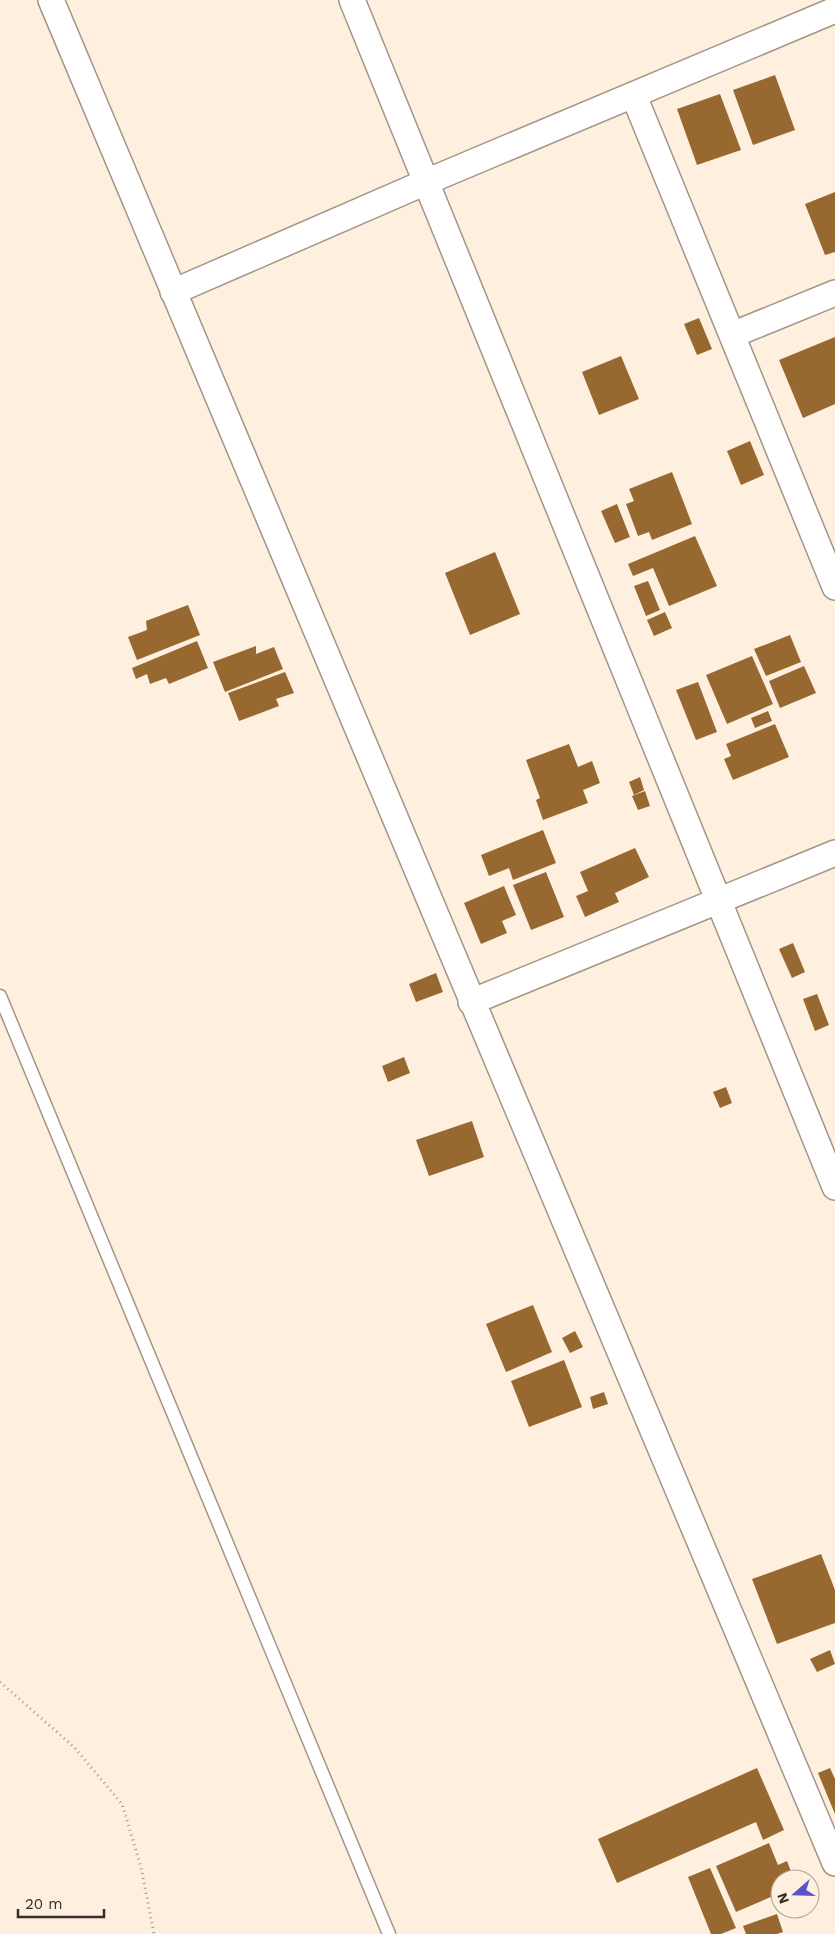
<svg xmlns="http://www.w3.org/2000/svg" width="835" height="1934" font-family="'Work Sans',sans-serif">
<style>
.building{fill:#976931}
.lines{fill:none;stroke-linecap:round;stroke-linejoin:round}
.service-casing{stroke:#a39587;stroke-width:15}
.minor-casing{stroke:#a39587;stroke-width:28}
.path{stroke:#a59a8e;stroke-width:3;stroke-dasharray:1 4;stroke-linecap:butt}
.service{stroke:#fff;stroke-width:12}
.minor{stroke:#fff;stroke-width:25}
</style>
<rect width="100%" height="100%" fill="#feefdf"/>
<path class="building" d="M 775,75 L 795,130 L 753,145 L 733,90 Z
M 720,94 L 741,150 L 697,165 L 677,109 Z
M 835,192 L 835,252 L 825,255 L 805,204 Z
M 699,318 L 712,349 L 697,355 L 684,324 Z
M 835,337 L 835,404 L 803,418 L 779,360 Z
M 621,356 L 639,399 L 599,415 L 582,372 Z
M 750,441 L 764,475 L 741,485 L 727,451 Z
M 672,472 L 692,524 L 652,540 L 649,532 L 638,536 L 626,504 L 634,501 L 629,489 Z
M 617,504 L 630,537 L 615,543 L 601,511 Z
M 695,536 L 717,586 L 669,606 L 653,568 L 633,576 L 628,564 Z
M 495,552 L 520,614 L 470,635 L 445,573 Z
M 648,581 L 660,610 L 646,616 L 634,586 Z
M 188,605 L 200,635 L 137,660 L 128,637 L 147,630 L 146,621 Z
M 665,612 L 672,628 L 654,636 L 647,620 Z
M 790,635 L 801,662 L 766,676 L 754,649 Z
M 197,641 L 208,668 L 169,684 L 166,678 L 150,684 L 147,674 L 136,679 L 132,668 Z
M 256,646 L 256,654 L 274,647 L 283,669 L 225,692 L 213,662 Z
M 752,656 L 773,704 L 727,724 L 706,675 Z
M 804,666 L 816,693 L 780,708 L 769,681 Z
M 285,672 L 294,693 L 276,699 L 279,706 L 239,721 L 228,693 Z
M 698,682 L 717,732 L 696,740 L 676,690 Z
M 768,711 L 772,721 L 755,728 L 751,718 Z
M 775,724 L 789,757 L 733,780 L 724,759 L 731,756 L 726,744 Z
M 569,744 L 578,767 L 592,761 L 600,783 L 583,790 L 588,803 L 543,820 L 536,800 L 540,798 L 526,760 Z
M 640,777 L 644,790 L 634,795 L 629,782 Z
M 645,791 L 650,806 L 638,810 L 632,796 Z
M 543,830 L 556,863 L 513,880 L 509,868 L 489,876 L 481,855 Z
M 635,848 L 649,877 L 615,893 L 619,902 L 585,917 L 576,896 L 588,891 L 580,872 Z
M 546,872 L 564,917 L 531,930 L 513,885 Z
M 504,886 L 516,915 L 502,921 L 507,933 L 481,944 L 464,903 Z
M 793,943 L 805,972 L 792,978 L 779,949 Z
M 436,973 L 443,992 L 416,1002 L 409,984 Z
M 817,994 L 829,1025 L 815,1031 L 803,999 Z
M 404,1057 L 410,1073 L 388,1082 L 382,1066 Z
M 726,1087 L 732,1103 L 720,1108 L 713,1092 Z
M 472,1121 L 484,1157 L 429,1176 L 416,1140 Z
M 533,1305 L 552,1352 L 506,1372 L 486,1324 Z
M 575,1331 L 583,1347 L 570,1353 L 562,1338 Z
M 564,1360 L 582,1407 L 529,1427 L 511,1381 Z
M 604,1392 L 608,1404 L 593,1409 L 590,1397 Z
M 821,1554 L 835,1590 L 835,1623 L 777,1644 L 752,1579 Z
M 830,1650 L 835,1664 L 817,1672 L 810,1659 Z
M 757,1768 L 784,1830 L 763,1840 L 756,1822 L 617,1883 L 598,1839 Z
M 830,1768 L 835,1779 L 835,1814 L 818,1773 Z
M 769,1843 L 778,1865 L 787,1861 L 794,1879 L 780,1879 L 780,1893 L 736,1912 L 716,1866 Z
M 710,1868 L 736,1928 L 721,1934 L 711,1934 L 688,1877 Z
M 777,1914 L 783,1932 L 777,1934 L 746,1934 L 743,1926 Z"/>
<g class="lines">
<g class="service-casing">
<path id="service" d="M 0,996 L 389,1934"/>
</g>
<g class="minor-casing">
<path id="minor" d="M 51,0 L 835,1863
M 352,0 L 835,1187
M 634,96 L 835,587
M 173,292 L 426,182 L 835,10
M 732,335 L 835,293
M 471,1002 L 835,853"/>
</g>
<path class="path" d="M 0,1682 L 74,1747 L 122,1804 L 141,1867 L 154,1934"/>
<use href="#service" class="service"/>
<use href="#minor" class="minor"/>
</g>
<g transform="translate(795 1894) rotate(250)"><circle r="24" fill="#feefdf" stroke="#ada296"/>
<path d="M0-4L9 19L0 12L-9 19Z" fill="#5754cb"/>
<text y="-8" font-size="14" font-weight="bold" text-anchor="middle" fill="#342f29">N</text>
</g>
<path d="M18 1909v8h86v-8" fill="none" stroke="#342f29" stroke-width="2.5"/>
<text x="25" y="1909" font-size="15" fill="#342f29" stroke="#feefdf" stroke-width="4" paint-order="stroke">20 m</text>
</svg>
